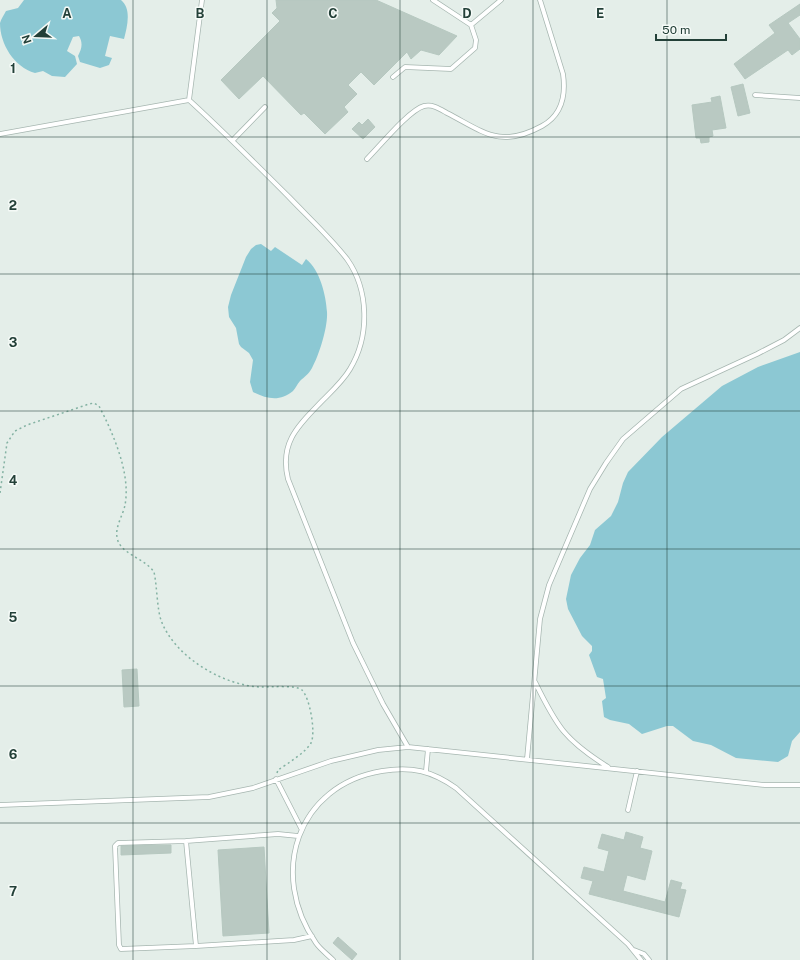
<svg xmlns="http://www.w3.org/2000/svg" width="800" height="960" font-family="'Public Sans',sans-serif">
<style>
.water{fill:#8cc8d3}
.building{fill:#b9c9c2;stroke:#b6c8c0}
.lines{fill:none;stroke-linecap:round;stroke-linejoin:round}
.service-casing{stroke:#a6b6b0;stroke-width:5.5}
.path{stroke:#84b2a3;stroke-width:1.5;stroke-dasharray:2 3;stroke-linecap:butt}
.service{stroke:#fff;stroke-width:4}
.grid{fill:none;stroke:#234038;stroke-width:1;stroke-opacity:0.55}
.grid-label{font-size:13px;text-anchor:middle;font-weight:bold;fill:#234038;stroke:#f5faf7;stroke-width:3;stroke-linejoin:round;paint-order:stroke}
</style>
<rect width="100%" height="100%" fill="#e4eee9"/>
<path class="water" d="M 24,0 L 121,0 C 132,9 127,27 124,39 L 110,36 L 105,56 L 112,58 L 109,65 L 100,68 L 80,62 L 78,56 C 82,48 83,43 79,36 L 73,37 L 67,51 L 75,56 L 77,64 L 65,77 L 52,76 L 43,71 L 35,73 C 14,67 0,44 0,23 C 1,19 4,15 6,11 L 18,8 Z
M 261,244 L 271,251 L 275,247 L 302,265 L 306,259 C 320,270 326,295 327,312 C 328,327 319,355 312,368 C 309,374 304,377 300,381 C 297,384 296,388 293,391 C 280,402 267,399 253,392 L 250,382 L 253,360 L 249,353 L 241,347 L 239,344 L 236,328 L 229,317 L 228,307 L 231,295 L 246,257 L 251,249 L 256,245 Z
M 800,352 L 800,732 L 792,741 L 788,756 L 778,762 L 736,758 L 711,745 L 693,741 L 673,726 L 667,726 L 642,734 L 629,724 L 610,720 L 604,717 L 602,701 L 606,698 L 603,679 L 597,677 L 589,655 L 592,651 L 592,646 L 582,636 L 568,609 L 566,599 L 571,575 L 580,558 L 590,545 L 595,530 L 611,516 L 618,502 L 623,483 L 628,472 L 662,437 L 722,386 L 758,367 Z"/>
<path class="building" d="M 276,0 L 376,0 L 457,36 L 439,55 L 421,50 L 411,59 L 407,52 L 374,85 L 361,72 L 348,85 L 357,94 L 344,107 L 348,112 L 325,134 L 304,113 L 301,115 L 263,76 L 239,99 L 221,80 L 280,21 L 272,13 L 277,8 Z
M 800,4 L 800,15 L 788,23 L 800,39 L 800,49 L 792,55 L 788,50 L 745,79 L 734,64 L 775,33 L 769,25 Z
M 743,84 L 750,113 L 738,116 L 731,87 Z
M 720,96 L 726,128 L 712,130 L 713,136 L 709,137 L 709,142 L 701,143 L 700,138 L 696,138 L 692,105 L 712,102 L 711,98 Z
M 368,119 L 375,127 L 363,139 L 352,129 L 359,122 L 362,125 Z
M 137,669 L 139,706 L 124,707 L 122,670 Z
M 626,832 L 643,837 L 640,848 L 652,851 L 645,880 L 627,875 L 623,891 L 665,902 L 671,880 L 682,883 L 680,889 L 686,890 L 679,917 L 589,894 L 593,881 L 581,878 L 584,867 L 604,872 L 609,851 L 598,848 L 602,834 L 624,840 Z
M 171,845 L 171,853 L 121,855 L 121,846 Z
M 264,847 L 269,933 L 223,936 L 218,850 Z
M 338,937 L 357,954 L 352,960 L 333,943 Z"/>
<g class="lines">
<g class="service-casing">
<path id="service" d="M 433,0 L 471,25 L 501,0
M 393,77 L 405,67 L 451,69 L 475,48 L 476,40 L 471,25
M 755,95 L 800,98
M 189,100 C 223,131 256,164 289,197 C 308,217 330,237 347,259 C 369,290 370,336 350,369 C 343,381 332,391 322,401 C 299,425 279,442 288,479 L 353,643 L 383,704 L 408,747
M 189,100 L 202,0
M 0,134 L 189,100
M 233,140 L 265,107
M 367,159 C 379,147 409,110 424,106 C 433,104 440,109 447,113 C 484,132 500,149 542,126 C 562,115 566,95 563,74 L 540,0
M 535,682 C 557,727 565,740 608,767
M 527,759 L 540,619 L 549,585 L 590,489 L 606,463 L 623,439 L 681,389 L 757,354 L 784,340 L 800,328
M 426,771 L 428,749
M 276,779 L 301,828
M 0,805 L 209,797 L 253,788 L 331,761 L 378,750 L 408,747 L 765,785 L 800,785
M 628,810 L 637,771
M 298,836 L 278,834 L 186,841 L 196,946 L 294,940 L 312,936
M 186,841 L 118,843 L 115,846 L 119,945 L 121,949 L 196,946
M 634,950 L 644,954 L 649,960
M 333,960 C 327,954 320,949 316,943 C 268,874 297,785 382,771 C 412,766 432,771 456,788 L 628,944 L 641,960"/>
</g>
<path class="path" d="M 0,493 L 7,443 L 15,431 L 27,425 L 89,404 L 94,403 L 99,406 C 113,433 131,474 125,505 C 123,515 115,527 117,537 C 119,554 145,558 154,572 C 157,585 157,609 161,620 C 174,657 225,687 263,687 C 272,687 296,685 302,690 C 310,698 316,733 311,743 C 305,753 287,764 278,770 L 277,773"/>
<use href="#service" class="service"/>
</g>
<path class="grid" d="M 133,0 L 133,960M 267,0 L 267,960M 400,0 L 400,960M 533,0 L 533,960M 667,0 L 667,960M 0,137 L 800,137M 0,274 L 800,274M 0,411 L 800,411M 0,549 L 800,549M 0,686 L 800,686M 0,823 L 800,823"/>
<g class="grid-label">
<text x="67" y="18">A</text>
<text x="200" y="18">B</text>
<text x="333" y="18">C</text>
<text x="467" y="18">D</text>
<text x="600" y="18">E</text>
<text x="13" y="73">1</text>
<text x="13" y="210">2</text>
<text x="13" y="347">3</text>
<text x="13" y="485">4</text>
<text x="13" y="622">5</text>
<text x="13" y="759">6</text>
<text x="13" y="896">7</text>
</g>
<g transform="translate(36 36) rotate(251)" stroke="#f5faf7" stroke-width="3" paint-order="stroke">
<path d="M0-3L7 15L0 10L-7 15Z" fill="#234038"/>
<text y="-6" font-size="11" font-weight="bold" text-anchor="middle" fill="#234038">N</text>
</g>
<path d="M656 34v6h70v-6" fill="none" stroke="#234038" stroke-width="2"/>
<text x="662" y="34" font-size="12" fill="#234038" stroke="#f5faf7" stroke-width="3" paint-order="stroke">50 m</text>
</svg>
